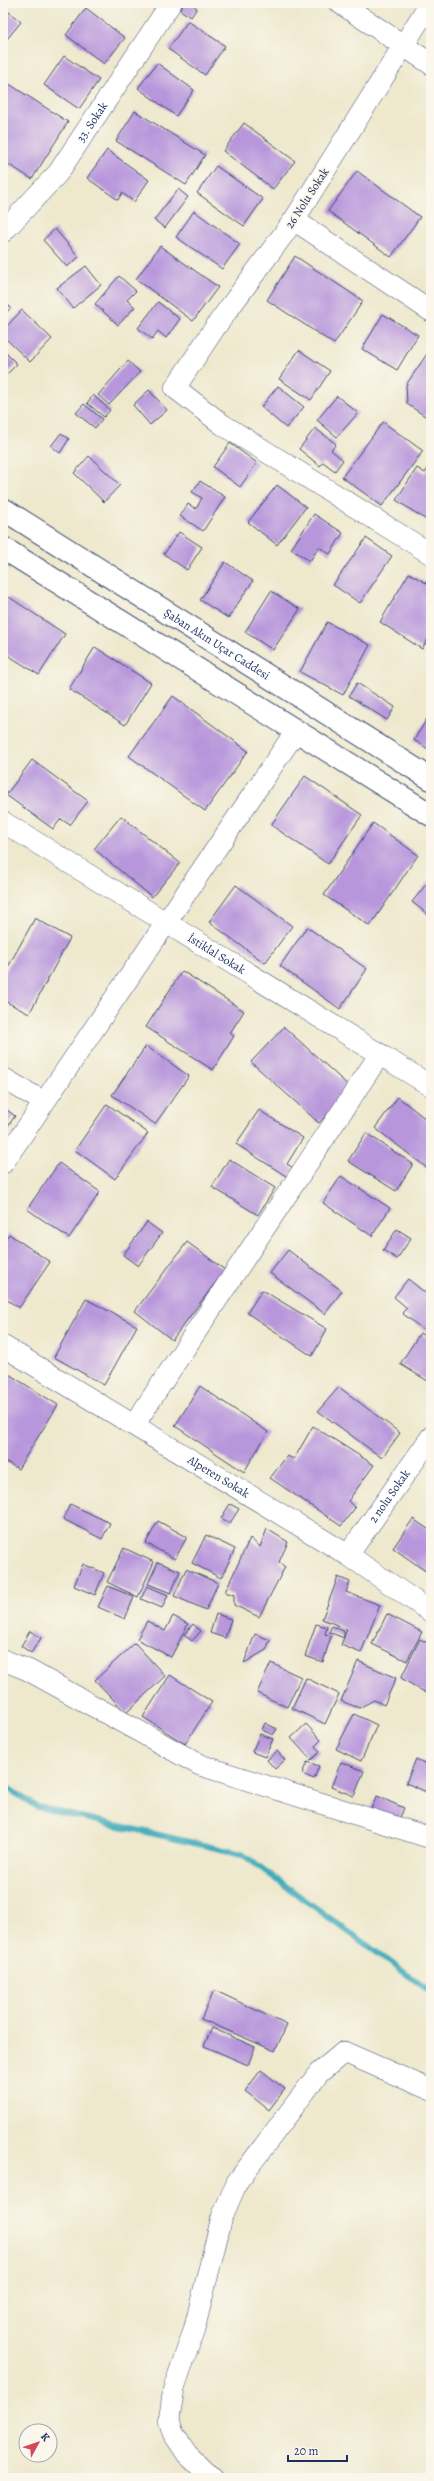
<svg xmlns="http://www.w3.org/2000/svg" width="434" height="2481" font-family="Alegreya,serif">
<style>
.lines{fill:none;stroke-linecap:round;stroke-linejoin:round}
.stream{stroke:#3dabbb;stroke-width:6}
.building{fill:#b796db}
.minor-casing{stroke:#3b4b6f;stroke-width:22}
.major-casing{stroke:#3b4b6f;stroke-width:24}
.minor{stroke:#fff;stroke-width:21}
.major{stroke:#fff;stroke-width:22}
.labels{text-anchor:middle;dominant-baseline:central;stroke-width:4;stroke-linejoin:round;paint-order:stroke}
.street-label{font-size:12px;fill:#1b2f5e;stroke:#fbf7ec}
</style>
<rect width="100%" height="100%" fill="#fbf7ec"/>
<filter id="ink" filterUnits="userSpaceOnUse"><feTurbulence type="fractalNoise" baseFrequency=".025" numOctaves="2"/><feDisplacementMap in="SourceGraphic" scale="8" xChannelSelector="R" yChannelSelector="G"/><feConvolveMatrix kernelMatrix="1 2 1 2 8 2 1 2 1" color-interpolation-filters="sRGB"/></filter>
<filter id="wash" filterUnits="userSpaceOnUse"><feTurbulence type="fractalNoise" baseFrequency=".012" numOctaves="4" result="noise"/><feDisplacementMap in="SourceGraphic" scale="16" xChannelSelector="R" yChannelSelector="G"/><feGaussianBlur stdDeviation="0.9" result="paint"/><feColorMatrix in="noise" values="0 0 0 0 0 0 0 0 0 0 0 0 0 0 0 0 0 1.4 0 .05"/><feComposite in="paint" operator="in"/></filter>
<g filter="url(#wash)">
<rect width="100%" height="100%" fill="#eee8cd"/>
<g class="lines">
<path class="stream" d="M 3,1785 L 37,1807 L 242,1854 L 431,1992"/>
</g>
<g id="blocks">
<path class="building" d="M 184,3 L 190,3 L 197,8 L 191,17 L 180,10 Z
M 3,7 L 21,22 L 3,44 Z
M 86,8 L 125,38 L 104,64 L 66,35 Z
M 188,21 L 225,46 L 205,75 L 168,49 Z
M 64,56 L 99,80 L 79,109 L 44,85 Z
M 157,63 L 194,90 L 176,116 L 138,88 Z
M 3,80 L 68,122 L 32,179 L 3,161 Z
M 135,111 L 205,155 L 186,185 L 116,141 Z
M 244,123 L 295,161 L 273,189 L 223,151 Z
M 107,150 L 149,180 L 134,202 L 122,193 L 118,200 L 87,178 Z
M 216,166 L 263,199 L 244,226 L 197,193 Z
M 357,171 L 420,217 L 391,257 L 328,211 Z
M 178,189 L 188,197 L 165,228 L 154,220 Z
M 194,211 L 240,244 L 222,269 L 176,237 Z
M 55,229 L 79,257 L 67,267 L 43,240 Z
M 160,246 L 218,287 L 193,321 L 136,279 Z
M 295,256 L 363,301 L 334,344 L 267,300 Z
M 86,266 L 101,285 L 73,308 L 57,288 Z
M 119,276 L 136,291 L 127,300 L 135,307 L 118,325 L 95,304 Z
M 3,300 L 11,308 L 3,315 Z
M 158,302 L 180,319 L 166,338 L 158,331 L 152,339 L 138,328 Z
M 22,310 L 52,339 L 30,362 L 3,336 L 3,330 Z
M 383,314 L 418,335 L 397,370 L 362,349 Z
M 431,348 L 431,420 L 407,404 L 406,385 Z
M 3,350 L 17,364 L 3,378 Z
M 299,350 L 330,371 L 311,400 L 279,379 Z
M 128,361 L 140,372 L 109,405 L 98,395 Z
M 278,386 L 304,407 L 286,428 L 261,407 Z
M 149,390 L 167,410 L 150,425 L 133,405 Z
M 93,395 L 110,410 L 104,417 L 87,403 Z
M 337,396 L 358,413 L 337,437 L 317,420 Z
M 84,404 L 102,419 L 95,428 L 76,413 Z
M 383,422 L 423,451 L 382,506 L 342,477 Z
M 315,428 L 336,444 L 331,450 L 343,460 L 335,471 L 323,462 L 320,466 L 299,449 Z
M 61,433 L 69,439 L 60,453 L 51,446 Z
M 230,443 L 257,463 L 240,487 L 213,467 Z
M 89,456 L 120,485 L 104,502 L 74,473 Z
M 431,464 L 431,523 L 396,500 L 417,468 L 425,473 Z
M 200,481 L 225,497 L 203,531 L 180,516 L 188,504 L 196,509 L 202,498 L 192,492 Z
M 277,485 L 306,507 L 277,545 L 248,522 Z
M 314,514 L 343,533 L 330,554 L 319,547 L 310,561 L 291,549 Z
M 179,532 L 202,547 L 187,570 L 164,554 Z
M 366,538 L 392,556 L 360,603 L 333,585 Z
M 225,562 L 253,581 L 228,618 L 200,600 Z
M 409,573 L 431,586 L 431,634 L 422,649 L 380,622 Z
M 271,591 L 300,609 L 273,650 L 245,632 Z
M 9,597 L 65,634 L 39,675 L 3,652 L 3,607 Z
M 327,622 L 370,645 L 343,695 L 300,672 Z
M 95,647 L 151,683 L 125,725 L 69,689 Z
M 357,683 L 395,707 L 387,720 L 349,696 Z
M 173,696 L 248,751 L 205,811 L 129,756 Z
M 431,712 L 431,751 L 414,740 Z
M 32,760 L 88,801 L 70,825 L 61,819 L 53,829 L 6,795 Z
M 305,776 L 362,815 L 328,864 L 271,825 Z
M 121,816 L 180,863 L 152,897 L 94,849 Z
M 373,823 L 418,855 L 370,926 L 324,895 Z
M 428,882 L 431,884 L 431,917 L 412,902 Z
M 236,885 L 292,926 L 265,963 L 209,922 Z
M 35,918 L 70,938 L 29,1014 L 3,1000 L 3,976 Z
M 307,927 L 367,969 L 340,1009 L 280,966 Z
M 182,971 L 244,1011 L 230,1033 L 234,1036 L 213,1070 L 146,1027 Z
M 284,1027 L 351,1088 L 319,1123 L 251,1062 Z
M 146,1046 L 189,1076 L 155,1124 L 112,1095 Z
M 398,1097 L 431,1123 L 431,1171 L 375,1128 Z
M 107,1104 L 148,1133 L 115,1179 L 75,1150 Z
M 3,1107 L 15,1116 L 3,1133 Z
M 259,1110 L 303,1138 L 287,1164 L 295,1169 L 289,1178 L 236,1144 Z
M 366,1133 L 413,1164 L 396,1191 L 348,1161 Z
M 229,1159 L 275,1188 L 258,1215 L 212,1187 Z
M 59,1163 L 100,1192 L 69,1238 L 27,1209 Z
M 341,1176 L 390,1208 L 372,1236 L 323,1203 Z
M 147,1222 L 162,1233 L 138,1266 L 123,1255 Z
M 397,1229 L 411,1238 L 397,1259 L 383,1250 Z
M 9,1234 L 50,1262 L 19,1308 L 3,1297 L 3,1242 Z
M 187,1242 L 225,1270 L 172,1340 L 135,1311 Z
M 288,1250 L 342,1291 L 325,1314 L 270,1273 Z
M 408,1279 L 428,1295 L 431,1291 L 431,1315 L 428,1319 L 431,1323 L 425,1331 L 402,1313 L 407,1308 L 394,1297 Z
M 262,1290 L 327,1329 L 312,1356 L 247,1313 Z
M 86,1299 L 137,1326 L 104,1385 L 54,1357 Z
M 420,1333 L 431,1340 L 431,1383 L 400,1364 Z
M 4,1371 L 58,1405 L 18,1469 L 3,1460 Z
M 200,1386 L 268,1432 L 244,1472 L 175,1426 Z
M 339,1387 L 400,1433 L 382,1458 L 318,1411 Z
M 313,1426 L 374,1465 L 348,1501 L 355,1508 L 341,1526 L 270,1478 L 287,1456 L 294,1459 Z
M 70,1504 L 110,1523 L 102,1539 L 63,1519 Z
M 230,1504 L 239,1509 L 230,1523 L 221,1518 Z
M 413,1519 L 431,1531 L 431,1575 L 393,1548 Z
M 158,1521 L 187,1537 L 175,1559 L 146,1543 Z
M 267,1529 L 288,1542 L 279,1562 L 285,1567 L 259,1617 L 234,1605 L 234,1595 L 225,1592 L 250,1538 L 260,1547 Z
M 206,1535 L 235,1549 L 221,1578 L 192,1563 Z
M 124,1548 L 154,1562 L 138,1597 L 107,1582 Z
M 158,1562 L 180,1571 L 171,1593 L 148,1584 Z
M 83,1564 L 104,1573 L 95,1595 L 74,1586 Z
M 186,1569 L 218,1583 L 206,1610 L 174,1596 Z
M 338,1577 L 350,1582 L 346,1592 L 380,1605 L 361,1653 L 341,1645 L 347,1629 L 322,1619 Z
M 108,1586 L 134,1597 L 125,1619 L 98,1607 Z
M 147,1586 L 168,1595 L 162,1608 L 141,1599 Z
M 216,1614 L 231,1619 L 225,1638 L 210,1633 Z
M 387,1614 L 422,1632 L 407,1661 L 372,1644 Z
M 173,1616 L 188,1624 L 171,1657 L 137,1639 L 147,1621 L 165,1631 Z
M 193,1624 L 201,1631 L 192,1641 L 184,1635 Z
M 316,1624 L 327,1627 L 325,1634 L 331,1636 L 323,1662 L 305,1656 Z
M 332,1626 L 344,1631 L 344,1638 L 329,1632 Z
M 30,1631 L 41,1638 L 31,1653 L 21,1646 Z
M 255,1634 L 270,1640 L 266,1650 L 244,1663 Z
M 420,1639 L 431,1645 L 431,1696 L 401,1678 Z
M 135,1643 L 165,1676 L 126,1713 L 95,1680 Z
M 358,1661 L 396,1678 L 384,1705 L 374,1700 L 359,1708 L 341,1701 Z
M 271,1663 L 301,1677 L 287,1707 L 257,1693 Z
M 170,1675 L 212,1702 L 185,1744 L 143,1717 Z
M 306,1678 L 339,1694 L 325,1724 L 292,1708 Z
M 354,1714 L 377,1725 L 361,1761 L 336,1749 Z
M 265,1723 L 277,1729 L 273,1735 L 262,1730 Z
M 306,1724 L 321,1740 L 315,1746 L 320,1752 L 311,1760 L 291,1738 Z
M 260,1734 L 273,1739 L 265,1757 L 252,1752 Z
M 277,1751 L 285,1760 L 275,1769 L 267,1760 Z
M 416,1759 L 431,1766 L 431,1794 L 406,1783 Z
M 307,1762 L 319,1766 L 314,1779 L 302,1774 Z
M 341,1762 L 364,1771 L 354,1796 L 331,1787 Z
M 377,1796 L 404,1808 L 398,1822 L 371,1809 Z
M 214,1990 L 287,2025 L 275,2051 L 201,2019 Z
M 212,2028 L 255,2047 L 248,2065 L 204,2046 Z
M 261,2070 L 285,2089 L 269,2110 L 245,2091 Z"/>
</g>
</g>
<g filter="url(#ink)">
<use href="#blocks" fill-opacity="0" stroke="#3b4b6f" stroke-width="1"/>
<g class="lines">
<g class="minor-casing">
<g id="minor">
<path d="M 340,3 L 431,64"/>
<path d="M 430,3 L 294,220 L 216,326 L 175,388 L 223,425 L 431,554"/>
<path d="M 294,220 L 431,311"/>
<path id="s1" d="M 3,232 L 58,173 L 171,3"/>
<path id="s2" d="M 3,822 L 431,1086"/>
<path d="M 3,1078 L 44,1102"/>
<path d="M 3,1163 L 296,731"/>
<path id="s3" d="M 3,1346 L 348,1555 L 431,1612"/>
<path d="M 134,1425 L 380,1054"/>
<path id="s4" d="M 348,1555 L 431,1437"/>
<path d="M 3,1660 L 28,1670 L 200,1765 L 431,1838"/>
<path d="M 212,2478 L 187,2454 L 173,2433 L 169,2420 L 174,2388 L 194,2330 L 222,2217 L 237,2182 L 319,2073 L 344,2052 L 431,2090"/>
</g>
</g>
<g class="major-casing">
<g id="major">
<path id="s5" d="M 3,509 L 431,779"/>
<path d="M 3,548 L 431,815"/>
</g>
</g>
<use href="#minor" class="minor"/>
<use href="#major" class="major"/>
</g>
</g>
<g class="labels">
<g class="street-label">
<text stroke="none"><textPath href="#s1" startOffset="142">33. Sokak</textPath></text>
<text transform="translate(307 198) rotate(-57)">26 Nolu Sokak</text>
<text stroke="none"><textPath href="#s5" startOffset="253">Şaban Akın Uçar Caddesi</textPath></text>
<text stroke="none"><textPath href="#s2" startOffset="251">İstiklal Sokak</textPath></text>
<text stroke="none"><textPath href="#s3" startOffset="252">Alperen Sokak</textPath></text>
<text stroke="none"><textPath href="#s4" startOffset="72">2 nolu Sokak</textPath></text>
</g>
</g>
<rect width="434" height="2481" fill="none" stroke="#fbf7ec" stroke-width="16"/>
<g transform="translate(38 2443) rotate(50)"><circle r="19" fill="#fbf7ec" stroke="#a1a7b3"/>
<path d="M0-3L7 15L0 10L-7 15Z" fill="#d1495b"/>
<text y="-6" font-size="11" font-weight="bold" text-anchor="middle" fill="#1b2f5e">K</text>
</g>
<path d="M288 2455v6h59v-6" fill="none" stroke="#1b2f5e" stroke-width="2"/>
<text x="294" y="2455" font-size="12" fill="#1b2f5e" stroke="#fbf7ec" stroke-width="3" paint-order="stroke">20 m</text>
</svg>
